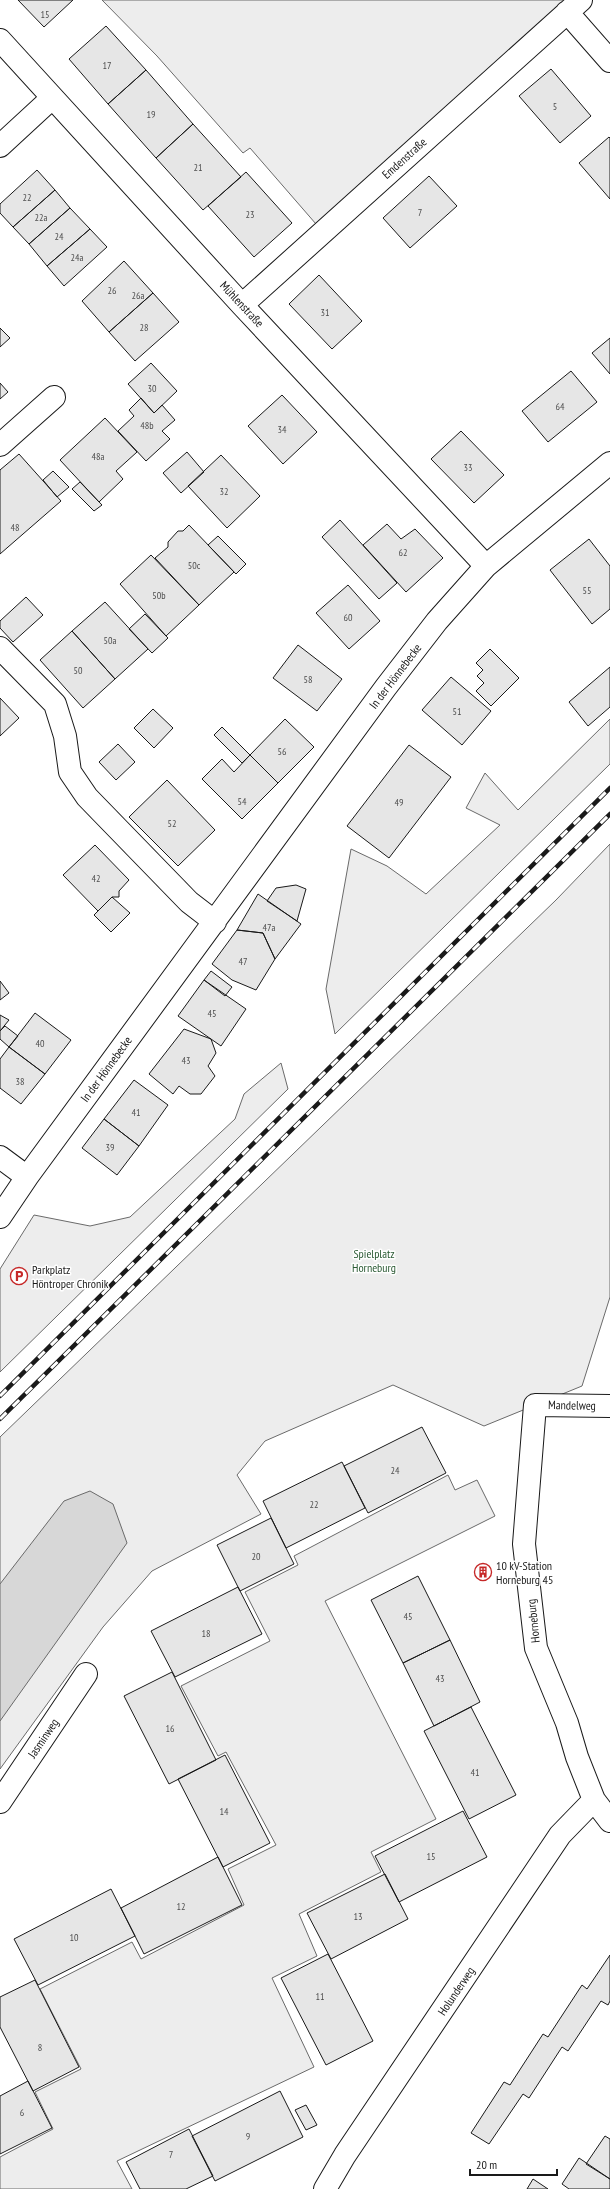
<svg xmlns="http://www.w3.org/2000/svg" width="610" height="2189" font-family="'PT Sans Narrow',sans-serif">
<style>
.green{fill:#ededed;stroke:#6a6a6a}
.water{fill:#d7d7d7;stroke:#6a6a6a}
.building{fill:#e6e6e6;stroke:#1a1a1a}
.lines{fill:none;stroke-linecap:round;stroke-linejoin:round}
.minor-casing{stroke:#1a1a1a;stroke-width:24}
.minor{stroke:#fff;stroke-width:22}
.rail-casing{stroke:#1a1a1a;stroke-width:4.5}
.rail{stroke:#fff;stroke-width:3;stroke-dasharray:9;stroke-linecap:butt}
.labels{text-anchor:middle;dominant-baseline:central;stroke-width:3;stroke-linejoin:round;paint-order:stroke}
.number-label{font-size:10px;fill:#4d4d4d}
.street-label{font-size:12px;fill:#1a1a1a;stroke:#fff}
.park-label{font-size:12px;fill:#2b5a34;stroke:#fff}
.poi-label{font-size:12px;fill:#1a1a1a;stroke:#fff;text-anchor:start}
</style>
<rect width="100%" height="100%" fill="#fff"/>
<path class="green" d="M 102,0 L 565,0 L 470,88 L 316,224 L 250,148 L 243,153 L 157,56 Z
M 610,719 L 610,764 L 335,1034 L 326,989 L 351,849 L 387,866 L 426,894 L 500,825 L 466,808 L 485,773 L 518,810 Z
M 610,844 L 610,1297 L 582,1386 L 484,1426 L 393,1385 L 265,1441 L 237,1475 L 261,1514 L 152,1571 L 103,1627 L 0,1769 L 0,1437 L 556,900 Z
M 281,1063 L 288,1089 L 0,1372 L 0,1269 L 34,1215 L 90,1226 L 130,1217 L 235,1119 L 244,1094 Z
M 448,1475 L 455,1490 L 477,1480 L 495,1516 L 325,1601 L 436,1819 L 371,1852 L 381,1872 L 299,1914 L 317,1956 L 272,1978 L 314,2067 L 117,2161 L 132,2189 L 0,2189 L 0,2157 L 53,2129 L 35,2092 L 81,2069 L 40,1989 L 132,1942 L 141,1959 L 244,1905 L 228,1869 L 276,1845 L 226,1752 L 218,1756 L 181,1686 L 270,1641 L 245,1592 L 298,1565 L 294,1556 Z"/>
<path class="water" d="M 90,1491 L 113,1504 L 127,1543 L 0,1721 L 0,1584 L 64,1501 Z"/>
<path class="building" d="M 18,0 L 73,0 L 44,27 Z
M 106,26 L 146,70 L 108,104 L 69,59 Z
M 551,69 L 591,116 L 560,143 L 519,96 Z
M 146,70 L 193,124 L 156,158 L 108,104 Z
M 193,124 L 241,177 L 203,210 L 156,158 Z
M 609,137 L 610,138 L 610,199 L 579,163 Z
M 37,170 L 55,190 L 13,227 L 0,213 L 0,204 Z
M 246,172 L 292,223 L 254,257 L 208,206 Z
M 429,176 L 457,206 L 410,248 L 383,218 Z
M 55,190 L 70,208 L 29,244 L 13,227 Z
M 70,208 L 90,229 L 47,266 L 29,244 Z
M 90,229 L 107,247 L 64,286 L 47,266 Z
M 124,261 L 153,293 L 109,332 L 82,301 Z
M 319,275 L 362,321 L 332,349 L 289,304 Z
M 153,293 L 179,322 L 135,361 L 109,332 Z
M 0,328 L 10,338 L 0,347 Z
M 610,338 L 610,374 L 592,353 Z
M 151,363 L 177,391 L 154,413 L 128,384 Z
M 571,371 L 597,402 L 548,442 L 522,411 Z
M 0,383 L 8,392 L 0,399 Z
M 282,395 L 317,432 L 283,464 L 248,426 Z
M 141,398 L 154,413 L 162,405 L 175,420 L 162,431 L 170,439 L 146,461 L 118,431 L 134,416 L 129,410 Z
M 105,418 L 137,452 L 116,471 L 123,479 L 99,502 L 60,460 Z
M 461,431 L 504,475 L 474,503 L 431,459 Z
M 187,452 L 204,472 L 181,493 L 163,473 Z
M 19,454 L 61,501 L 0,554 L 0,470 Z
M 221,455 L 260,496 L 227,528 L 188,486 Z
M 53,471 L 69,487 L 57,497 L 43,480 Z
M 80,482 L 102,505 L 94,511 L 72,489 Z
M 340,520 L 397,583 L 379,599 L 322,537 Z
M 387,524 L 401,539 L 415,529 L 443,558 L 406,592 L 363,545 Z
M 189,525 L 234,572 L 199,605 L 155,558 L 168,547 L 168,542 L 178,531 L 183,531 Z
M 218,536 L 246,564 L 236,574 L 208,545 Z
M 589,539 L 610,566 L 610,609 L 592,624 L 550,570 Z
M 151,555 L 199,605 L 166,636 L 120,584 Z
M 348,585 L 380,621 L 349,649 L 316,613 Z
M 26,597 L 43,615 L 13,642 L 0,628 L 0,621 Z
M 105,602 L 148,649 L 115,679 L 72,631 Z
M 145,614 L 168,638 L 152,653 L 129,629 Z
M 72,631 L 115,679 L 83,708 L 40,660 Z
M 298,645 L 342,679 L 317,711 L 273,678 Z
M 490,649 L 519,678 L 491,706 L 476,691 L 484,683 L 477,676 L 483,670 L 476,663 Z
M 610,667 L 610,707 L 588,726 L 569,702 Z
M 451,677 L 491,711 L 462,745 L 422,710 Z
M 0,698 L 19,718 L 0,736 Z
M 153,709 L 173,728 L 154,748 L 134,728 Z
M 285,719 L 314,747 L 278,783 L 250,755 Z
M 222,727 L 250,755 L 242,763 L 214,735 Z
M 118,744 L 135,762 L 116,780 L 99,762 Z
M 409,745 L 451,777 L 389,858 L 347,826 Z
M 250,755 L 278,783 L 242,819 L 202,779 L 222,759 L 234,772 Z
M 167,780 L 215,830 L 178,866 L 129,817 Z
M 95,845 L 129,880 L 119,891 L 119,897 L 112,897 L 98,911 L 63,875 Z
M 296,885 L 306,889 L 297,921 L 267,901 L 276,888 Z
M 258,894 L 301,924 L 275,959 L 263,933 L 237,930 Z
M 112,897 L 130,913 L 111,932 L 94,915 Z
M 237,930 L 263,933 L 275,959 L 256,990 L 232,980 L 212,964 Z
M 211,971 L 232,987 L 225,996 L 204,980 Z
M 204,980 L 246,1009 L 221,1046 L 178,1016 Z
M 0,981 L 9,993 L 0,1000 Z
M 35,1013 L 71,1040 L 45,1074 L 9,1047 Z
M 0,1015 L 9,1020 L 0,1031 Z
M 5,1026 L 18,1036 L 9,1047 L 0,1039 L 0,1031 Z
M 184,1029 L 211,1039 L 216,1053 L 208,1066 L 215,1076 L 201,1094 L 190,1094 L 179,1086 L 173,1094 L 149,1074 Z
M 9,1047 L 45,1074 L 21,1104 L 0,1088 L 0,1059 Z
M 134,1080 L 168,1105 L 139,1146 L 104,1119 Z
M 104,1119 L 139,1146 L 117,1175 L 82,1148 Z
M 422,1427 L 446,1473 L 368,1513 L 344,1466 Z
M 342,1462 L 365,1508 L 286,1548 L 263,1501 Z
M 271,1518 L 294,1564 L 240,1591 L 217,1545 Z
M 487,1567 L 490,1572 L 479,1578 L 476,1573 Z
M 418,1576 L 450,1640 L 403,1663 L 371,1600 Z
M 238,1587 L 262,1634 L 175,1677 L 151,1631 Z
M 450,1640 L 480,1702 L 434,1726 L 403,1663 Z
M 172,1672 L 216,1760 L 169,1784 L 124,1696 Z
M 471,1707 L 516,1795 L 469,1819 L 424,1731 Z
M 225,1755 L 270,1843 L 223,1867 L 178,1779 Z
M 463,1811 L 487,1857 L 399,1902 L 375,1856 Z
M 218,1857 L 242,1905 L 144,1954 L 121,1908 Z
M 385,1874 L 408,1919 L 331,1959 L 307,1913 Z
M 111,1889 L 135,1936 L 38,1985 L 14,1939 Z
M 328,1954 L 373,2041 L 326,2065 L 281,1978 Z
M 610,1955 L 610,2001 L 608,2005 L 601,2001 L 568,2051 L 562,2047 L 529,2098 L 523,2094 L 489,2144 L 471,2133 L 504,2082 L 510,2085 L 543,2034 L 548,2037 L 582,1985 L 587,1989 Z
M 35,1980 L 79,2067 L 33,2091 L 0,2027 L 0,1997 Z
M 28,2081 L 52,2128 L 0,2154 L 0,2096 Z
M 280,2091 L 303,2137 L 215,2181 L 192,2136 Z
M 306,2105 L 317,2125 L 306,2130 L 295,2110 Z
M 189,2129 L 213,2176 L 186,2189 L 140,2189 L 126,2162 Z
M 605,2136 L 610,2139 L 610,2179 L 586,2164 Z
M 579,2158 L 610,2179 L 610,2189 L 569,2189 L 562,2184 Z
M 533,2179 L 548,2189 L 527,2189 Z"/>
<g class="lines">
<g class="minor-casing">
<path id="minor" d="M 567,12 L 610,61
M 0,40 L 242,305 L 486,566
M 0,146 L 52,98
M 242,305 L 581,0
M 0,445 L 54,397
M 0,648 L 55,704 L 65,736 L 70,772 L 87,797 L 189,902 L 215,922
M 0,1157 L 27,1177
M 0,1217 L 27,1177 L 386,687 L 437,621 L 486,566 L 610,463
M 610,1406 L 535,1405 L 524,1544 L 536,1648 L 567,1723 L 577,1757 L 594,1800 L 610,1821
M 0,1802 L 86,1674
M 325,2189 L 345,2155 L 560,1835 L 594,1800"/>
</g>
<use href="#minor" class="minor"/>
<g class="rail-casing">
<path id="rail" d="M 0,1396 L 610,788
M 0,1419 L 610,814"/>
</g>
<use href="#rail" class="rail"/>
</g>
<defs>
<g id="parking-ring" transform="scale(0.9)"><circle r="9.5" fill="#fff" stroke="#c62828" stroke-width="1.5"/><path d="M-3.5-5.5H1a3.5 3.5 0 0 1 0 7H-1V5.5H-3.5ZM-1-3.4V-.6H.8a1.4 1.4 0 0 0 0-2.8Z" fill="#c62828"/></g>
<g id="building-ring" transform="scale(0.9)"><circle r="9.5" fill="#fff" stroke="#c62828" stroke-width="1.5"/><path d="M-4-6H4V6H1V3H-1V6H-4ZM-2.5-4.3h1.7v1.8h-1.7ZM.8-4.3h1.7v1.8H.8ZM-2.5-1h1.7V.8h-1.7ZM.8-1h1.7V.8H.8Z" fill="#c62828"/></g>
</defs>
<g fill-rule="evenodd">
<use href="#parking-ring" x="19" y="1276"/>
<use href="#building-ring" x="483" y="1572"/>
</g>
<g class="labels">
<g class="number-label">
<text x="45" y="14">15</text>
<text x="107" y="65">17</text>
<text x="555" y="106">5</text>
<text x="151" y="114">19</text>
<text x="198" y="167">21</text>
<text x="27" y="197">22</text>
<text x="420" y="212">7</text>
<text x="250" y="214">23</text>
<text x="41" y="217">22a</text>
<text x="59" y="236">24</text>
<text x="77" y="257">24a</text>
<text x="112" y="290">26</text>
<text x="138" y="295">26a</text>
<text x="325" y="312">31</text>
<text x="144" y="327">28</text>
<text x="152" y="388">30</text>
<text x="560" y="406">64</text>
<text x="147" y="425">48b</text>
<text x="282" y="429">34</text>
<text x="98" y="456">48a</text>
<text x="468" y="467">33</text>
<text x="224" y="491">32</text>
<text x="15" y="527">48</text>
<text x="403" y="552">62</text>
<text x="194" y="565">50c</text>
<text x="587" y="590">55</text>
<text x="159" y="595">50b</text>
<text x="348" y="617">60</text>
<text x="110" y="640">50a</text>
<text x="78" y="670">50</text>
<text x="308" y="679">58</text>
<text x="457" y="711">51</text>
<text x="282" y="751">56</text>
<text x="242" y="801">54</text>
<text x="399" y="802">49</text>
<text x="172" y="823">52</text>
<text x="96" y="878">42</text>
<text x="269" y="927">47a</text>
<text x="243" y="961">47</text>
<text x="212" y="1013">45</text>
<text x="40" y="1043">40</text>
<text x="186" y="1060">43</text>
<text x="20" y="1081">38</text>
<text x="136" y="1112">41</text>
<text x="110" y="1147">39</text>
<text x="395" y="1470">24</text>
<text x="314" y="1504">22</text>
<text x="256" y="1556">20</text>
<text x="408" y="1616">45</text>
<text x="206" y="1633">18</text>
<text x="440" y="1678">43</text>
<text x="170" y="1728">16</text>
<text x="475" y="1772">41</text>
<text x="224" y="1811">14</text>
<text x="431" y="1856">15</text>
<text x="181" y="1906">12</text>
<text x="358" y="1916">13</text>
<text x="74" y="1937">10</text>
<text x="320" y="1996">11</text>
<text x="40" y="2047">8</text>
<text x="22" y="2112">6</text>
<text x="248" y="2136">9</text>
<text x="171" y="2154">7</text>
</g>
<g class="street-label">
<text transform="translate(404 158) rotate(-42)">Emdenstraße</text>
<text transform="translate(242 304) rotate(47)">Mühlenstraße</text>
<text transform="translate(395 676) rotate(-53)">In der Hönnebecke</text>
<text transform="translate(106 1069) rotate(-54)">In der Hönnebecke</text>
<text transform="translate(572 1405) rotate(1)">Mandelweg</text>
<text transform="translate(533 1621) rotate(-96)">Horneburg</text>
<text transform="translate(43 1738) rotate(-56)">Jasminweg</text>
<text transform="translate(456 1991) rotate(-56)">Holunderweg</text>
</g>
<g class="park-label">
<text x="374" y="1253">Spielplatz<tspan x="374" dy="14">Horneburg</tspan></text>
</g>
<g class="poi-label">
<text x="32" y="1269">Parkplatz<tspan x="32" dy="14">Höntroper Chronik</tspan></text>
<text x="496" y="1565">10 kV-Station<tspan x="496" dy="14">Horneburg 45</tspan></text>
</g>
</g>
<path d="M470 2169v6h87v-6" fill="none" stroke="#1a1a1a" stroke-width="2"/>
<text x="476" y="2169" font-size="12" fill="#1a1a1a" stroke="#ffffff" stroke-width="3" paint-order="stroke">20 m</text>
</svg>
